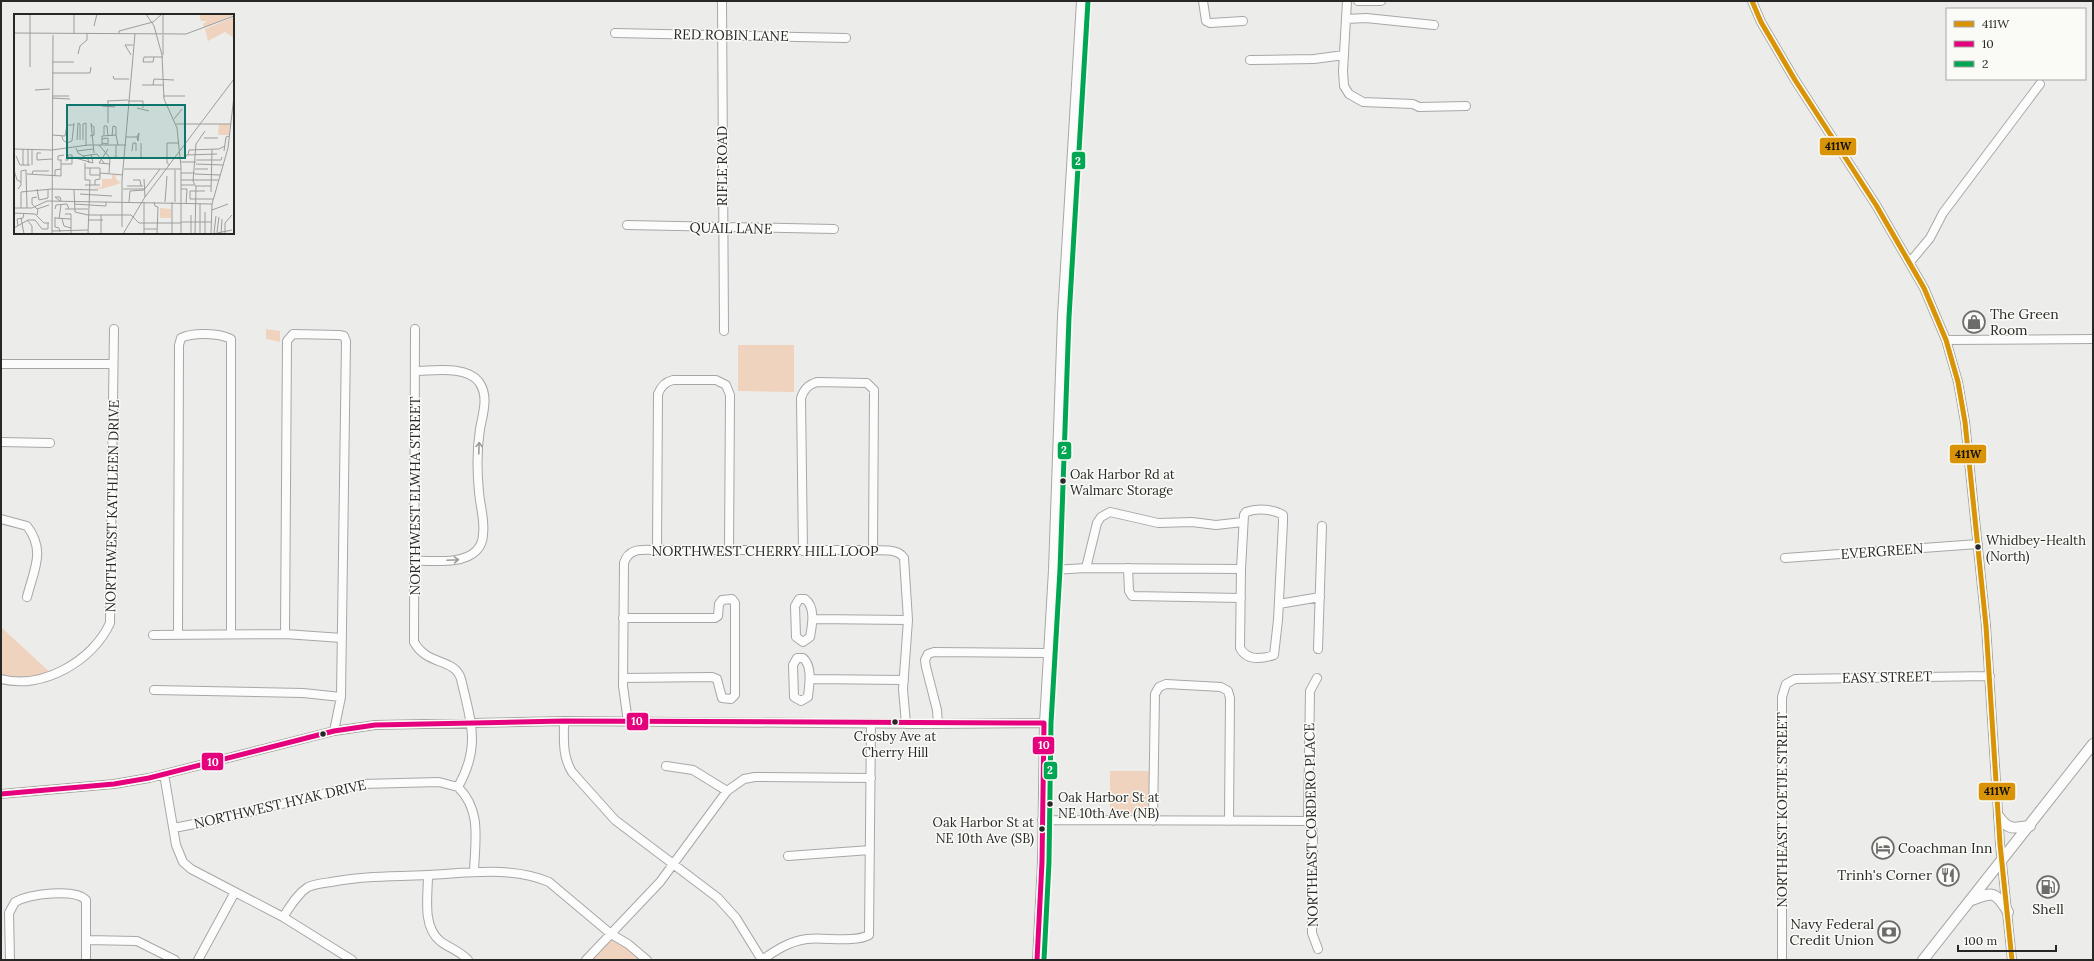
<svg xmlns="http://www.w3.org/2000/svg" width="2094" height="961" font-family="Lora,serif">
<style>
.green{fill:#efd3be}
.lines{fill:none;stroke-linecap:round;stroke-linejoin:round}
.minor-casing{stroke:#a7a8a5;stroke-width:10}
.major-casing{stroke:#a7a8a5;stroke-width:12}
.minor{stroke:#fcfcfc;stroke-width:8}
.major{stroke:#fcfcfc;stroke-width:10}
.bus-1-casing{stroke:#fafbf7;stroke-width:8}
.bus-2-casing{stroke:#fafbf7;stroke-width:8}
.bus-3-casing{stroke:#fafbf7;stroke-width:8}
.bus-1{stroke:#d89306;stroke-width:5}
.bus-2{stroke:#e5007d;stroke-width:5}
.bus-3{stroke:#00a651;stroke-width:5}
.oneway{stroke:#9c9c9b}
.bus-dot{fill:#272725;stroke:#fafbf7;stroke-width:1.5}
.labels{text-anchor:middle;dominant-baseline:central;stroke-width:3;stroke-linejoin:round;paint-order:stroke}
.bus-label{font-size:13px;fill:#272725;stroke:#fafbf7;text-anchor:start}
.street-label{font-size:14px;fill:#272725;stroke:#fafbf7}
.poi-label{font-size:14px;fill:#272725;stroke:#fafbf7;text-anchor:start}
.inset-road{fill:none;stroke:#9d9e9b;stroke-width:1}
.view{fill:#0f766e;fill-opacity:0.15;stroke:#0f766e;stroke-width:2}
.inset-edge{fill:none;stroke:#272725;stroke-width:2}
.line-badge{stroke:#fafbf7;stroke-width:1.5}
.badge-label{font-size:11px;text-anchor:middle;font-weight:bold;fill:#fff}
.pale-badge-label{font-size:11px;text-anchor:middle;font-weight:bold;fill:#111}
</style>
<rect width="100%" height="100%" fill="#ecedea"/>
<path class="green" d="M 266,329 L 280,331 L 280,342 L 266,339 Z
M 738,345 L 794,345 L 794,392 L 738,391 Z
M 1,627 L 53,675 L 1,679 Z
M 1110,771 L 1150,771 L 1150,806 L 1144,813 L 1110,813 Z
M 611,934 L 647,960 L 586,960 Z"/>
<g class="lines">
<g class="minor-casing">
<path id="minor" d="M 722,1 L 724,331
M 1203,1 L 1206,21 L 1210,23 L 1243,21
M 1347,1 L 1343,71 L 1344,86 L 1349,94 L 1363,102 L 1413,104 L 1419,107 L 1466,106
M 1358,1 L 1381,1
M 1752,1 L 1761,22 L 1795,80 L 1876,205 L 1924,288 L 1946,340 L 1958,382 L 1965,422 L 1986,626 L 2000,844 L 2012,960
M 1346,19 L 1366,18 L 1434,25
M 615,33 L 846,38
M 1250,60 L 1314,59 L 1344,55
M 627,225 L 834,229
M 1910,262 L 1930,238 L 1943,213 L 2040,84
M 415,329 L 414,642 C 427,666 455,658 461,679 C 471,722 481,746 458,787 C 482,811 475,840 474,872
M 1946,340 L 2093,339
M 1,364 L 113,364
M 1,442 L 50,443
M 1,519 L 27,526 C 46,551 34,569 27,597
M 657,550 L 658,394 C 661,386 665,382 673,380 L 716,380 L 726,385 L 730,395 L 729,551
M 803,551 L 801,398 C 804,389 808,385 817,382 L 867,383 L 874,390 L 873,550
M 1785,558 L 1978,544
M 415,561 C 432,560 462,565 476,551 C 480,547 483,540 483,534 C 485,520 480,506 479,492 C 477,472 477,448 480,429 C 483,413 489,396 479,382 C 466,365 433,371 415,371
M 1086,568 L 1097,523 L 1101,517 L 1110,512 L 1158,523 L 1192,522 L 1216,525 L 1243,522
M 1128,568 L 1129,591 L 1132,596 L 1241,598
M 1053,570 L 1086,568 L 1241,569 L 1244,515 L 1246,512 C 1257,508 1273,509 1283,515 L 1283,522 L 1278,620 L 1274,655 C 1262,659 1247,661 1240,648 L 1241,569
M 799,599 L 805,599 C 816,607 812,626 810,637 L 803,642 L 796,637 L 795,606 Z
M 1279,604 L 1320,597
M 813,619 L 908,620
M 285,634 L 287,341 L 293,334 L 339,335 L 344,336 L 346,341 L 341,697 L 334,731
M 153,635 L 285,634 L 342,638
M 178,635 L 179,345 L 181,338 C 193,332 219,333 231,339 L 231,634
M 1318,649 L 1322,526
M 797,658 L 803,658 C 813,666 809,686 808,697 L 801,701 L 794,697 L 793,665 Z
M 623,678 L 712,677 L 717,679 L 722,698 L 731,699 L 735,695 L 735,603 L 732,599 L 722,600 L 719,604 L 718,616 L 715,618 L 623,618
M 1317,678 L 1310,691 L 1308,821 L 1313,832 L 1312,933 L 1318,949
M 1,679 C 42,690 93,661 110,623 L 114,329
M 810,679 L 904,680
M 154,690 L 303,693 L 341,697
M 564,721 C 564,739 562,756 572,772 L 615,820 L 718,898 L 736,918 L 762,960
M 628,722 L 623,686 L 624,563 C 629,547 643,550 657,550 L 873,550 C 883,551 898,548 904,558 L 908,620 L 903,689 L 906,724
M 938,724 L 937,710 L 926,667 L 925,660 L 928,654 L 934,652 L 1048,653
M 666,766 L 693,770 L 727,791
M 164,774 L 176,845 L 183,862 L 191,869 L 283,917 L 352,960
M 1,794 L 114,784 L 149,778 L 334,731 L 375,725 L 564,721 L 933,724 L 1044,723
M 1042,820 L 1308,821
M 1153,821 L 1155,694 L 1159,687 L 1166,684 L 1221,687 L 1228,691 L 1230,698 L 1229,821
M 174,828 L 229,817 L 362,784 L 439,782 L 458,787
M 788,856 L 870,850
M 428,875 C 428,896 422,926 440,941 C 449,948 460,951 468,960
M 283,917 C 290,907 297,894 308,887 C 315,884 324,883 331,882 C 364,876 396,876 428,875 C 467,873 512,866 549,882 L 611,934 L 628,944 L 647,960
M 86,940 L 137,941 L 175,960
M 10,960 L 9,913 L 15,902 C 29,894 75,888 86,900 L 86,960
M 198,960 L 235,892
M 586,960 L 660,882 L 727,791 L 744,779 L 755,777 L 871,778
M 762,960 C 776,950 790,941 807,939 C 824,937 854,943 869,935 L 871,723
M 1037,960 L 1042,862 L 1044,723 L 1053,570 L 1062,317 L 1081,1
M 1782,960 L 1782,697 L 1786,684 L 1795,679 L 1990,676"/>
</g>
<g class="major-casing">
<path id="major" d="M 1999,817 C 2009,831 2014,828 2030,826
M 1972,900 C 1993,891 1996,892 2008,912
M 1923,960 L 2093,744"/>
</g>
<use href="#minor" class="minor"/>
<use href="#major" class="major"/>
<g class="bus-1-casing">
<path id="bus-1" d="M 1752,1 L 1761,22 L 1795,80 L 1876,205 L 1924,288 L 1946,340 L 1958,382 L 1965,422 L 1986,626 L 2000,844 L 2012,960"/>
</g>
<g class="bus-2-casing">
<path id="bus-2" d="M 1,794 L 114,784 L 149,778 L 334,731 L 375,725 L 564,721 L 1044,723 L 1042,862 L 1037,960"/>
</g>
<g class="bus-3-casing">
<path id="bus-3" d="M 1044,960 L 1049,862 L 1051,723 L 1060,570 L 1069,317 L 1088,1"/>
</g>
<use href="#bus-1" class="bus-1"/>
<use href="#bus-2" class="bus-2"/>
<use href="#bus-3" class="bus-3"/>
</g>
<defs><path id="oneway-shaft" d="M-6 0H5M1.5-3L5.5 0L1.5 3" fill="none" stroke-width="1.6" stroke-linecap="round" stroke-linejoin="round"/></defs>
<g class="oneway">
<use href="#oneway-shaft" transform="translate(479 448) rotate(-88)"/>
<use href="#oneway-shaft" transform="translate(453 560) rotate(-3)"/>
</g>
<defs>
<g id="shop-ring" transform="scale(1.15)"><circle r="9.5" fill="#fafbf7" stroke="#6c6c6a" stroke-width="1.5"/><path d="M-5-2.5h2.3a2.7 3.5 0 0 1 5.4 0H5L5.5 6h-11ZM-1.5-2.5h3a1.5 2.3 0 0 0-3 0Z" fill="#6c6c6a"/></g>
<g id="hotel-ring" transform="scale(1.15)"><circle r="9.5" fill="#fafbf7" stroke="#6c6c6a" stroke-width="1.5"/><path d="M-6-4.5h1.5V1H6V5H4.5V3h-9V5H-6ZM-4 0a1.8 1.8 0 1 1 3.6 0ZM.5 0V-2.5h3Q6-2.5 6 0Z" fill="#6c6c6a"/></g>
<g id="restaurant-ring" transform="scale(1.15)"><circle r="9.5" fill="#fafbf7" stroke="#6c6c6a" stroke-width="1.5"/><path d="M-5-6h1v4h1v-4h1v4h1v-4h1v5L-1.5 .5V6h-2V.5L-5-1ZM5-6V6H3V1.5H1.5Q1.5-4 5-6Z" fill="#6c6c6a"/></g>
<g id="fuel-ring" transform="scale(1.15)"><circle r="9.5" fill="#fafbf7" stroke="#6c6c6a" stroke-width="1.5"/><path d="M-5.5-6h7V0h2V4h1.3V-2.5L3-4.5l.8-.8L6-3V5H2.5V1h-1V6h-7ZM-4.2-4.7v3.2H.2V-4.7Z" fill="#6c6c6a"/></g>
<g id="bank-ring" transform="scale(1.15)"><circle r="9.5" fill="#fafbf7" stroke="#6c6c6a" stroke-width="1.5"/><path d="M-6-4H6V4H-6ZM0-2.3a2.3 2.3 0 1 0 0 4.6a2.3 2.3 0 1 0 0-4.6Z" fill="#6c6c6a"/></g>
</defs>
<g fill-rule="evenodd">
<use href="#shop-ring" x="1974" y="322"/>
<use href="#hotel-ring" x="1883" y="848"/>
<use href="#restaurant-ring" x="1948" y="875"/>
<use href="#fuel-ring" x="2048" y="887"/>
<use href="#bank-ring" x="1889" y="932"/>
</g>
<g class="bus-dot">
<circle cx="1063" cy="481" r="3.5"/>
<circle cx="1978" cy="547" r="3.5"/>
<circle cx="895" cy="722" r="3.5"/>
<circle cx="323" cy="734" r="3.5"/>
<circle cx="1050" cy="804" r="3.5"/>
<circle cx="1042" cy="829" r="3.5"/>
</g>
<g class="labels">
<g class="bus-label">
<text x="1070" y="474">Oak Harbor Rd at<tspan x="1070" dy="16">Walmarc Storage</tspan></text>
<text x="1986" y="540">Whidbey-Health<tspan x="1986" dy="16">(North)</tspan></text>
<text x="895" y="736" text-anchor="middle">Crosby Ave at<tspan x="895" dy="16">Cherry Hill</tspan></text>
<text x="1058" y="797">Oak Harbor St at<tspan x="1058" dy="16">NE 10th Ave (NB)</tspan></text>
<text x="1034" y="822" text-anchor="end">Oak Harbor St at<tspan x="1034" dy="16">NE 10th Ave (SB)</tspan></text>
</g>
<g class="street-label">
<text transform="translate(731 35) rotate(1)">RED ROBIN LANE</text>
<text transform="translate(722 166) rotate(-90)">RIFLE ROAD</text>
<text transform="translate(731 228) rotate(1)">QUAIL LANE</text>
<text transform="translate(415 496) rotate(-90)">NORTHWEST ELWHA STREET</text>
<text transform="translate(112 506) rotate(-89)">NORTHWEST KATHLEEN DRIVE</text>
<text x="765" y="551">NORTHWEST CHERRY HILL LOOP</text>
<text transform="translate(1882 551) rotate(-4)">EVERGREEN</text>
<text transform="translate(1887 677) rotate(-1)">EASY STREET</text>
<text transform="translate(280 804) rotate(-13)">NORTHWEST HYAK DRIVE</text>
<text transform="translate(1782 810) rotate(-90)">NORTHEAST KOETJE STREET</text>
<text transform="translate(1311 825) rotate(-91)">NORTHEAST CORDERO PLACE</text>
</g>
<g class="poi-label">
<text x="1990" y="314">The Green<tspan x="1990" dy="16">Room</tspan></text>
<text x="1898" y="848">Coachman Inn</text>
<text x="1932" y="875" text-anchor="end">Trinh's Corner</text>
<text x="2048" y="909" text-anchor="middle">Shell</text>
<text x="1874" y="924" text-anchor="end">Navy Federal<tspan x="1874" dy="16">Credit Union</tspan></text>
</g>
</g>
<g transform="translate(14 14)">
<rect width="220" height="220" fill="#ecedea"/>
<path d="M 185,0 L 220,0 L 220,1 L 190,14 L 189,10 L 193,7 L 187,7 ZM 220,3 L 220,24 L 211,18 L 194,27 L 191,15 ZM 205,110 L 216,110 L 215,121 L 204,121 ZM 98,161 L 102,161 L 102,165 L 107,169 L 88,175 L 77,174 L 88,173 L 88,165 L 98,165 ZM 146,194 L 157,195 L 157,204 L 146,204 Z" fill="#efd3be"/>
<path class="inset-road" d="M 16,0 L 16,20M 132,0 L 140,12 L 148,41 L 150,85 L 163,114 L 167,153 L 167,220M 149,0 L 149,20M 80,12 L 83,0M 0,19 L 172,20 L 220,2M 16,20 L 16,53M 60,20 L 60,0M 105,20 L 105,17 L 139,8 L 148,0M 64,40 L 66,32 L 73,26 L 73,20M 117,41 L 111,31 L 119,31M 149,41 L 149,21M 140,43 L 139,48 L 129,48 L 130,43 L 149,43M 38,48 L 60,48M 38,59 L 76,59 L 77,53M 99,62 L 100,65 L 115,65M 128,71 L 149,71M 139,71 L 140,65 L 160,66M 21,76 L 36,75M 38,82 L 55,82M 149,82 L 171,82M 38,84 L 56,85M 93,87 L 114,86M 94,87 L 94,109M 114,87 L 129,87 L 129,94M 88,92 L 101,93M 123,94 L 135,97M 160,105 L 168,95M 77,109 L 80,139M 162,110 L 217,110M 38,121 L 51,122 L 53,111 L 60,111M 90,121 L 90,112 L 93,112 L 94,122M 48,122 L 49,126 L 53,129 L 58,127 L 60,109M 76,122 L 80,121 L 80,113 L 77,111M 98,122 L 99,112 L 102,113 L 102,121M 112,123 L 123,123 L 125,119 L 124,127 L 123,123M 190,124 L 204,124M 63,126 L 64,109 L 66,110 L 66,126M 69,126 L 69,110 L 72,109 L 72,132M 88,129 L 94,130 L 94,124 L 88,125M 127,129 L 127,144M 85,131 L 96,144 L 95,159M 88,131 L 88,122 L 102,121 L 104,131M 62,134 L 64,139 L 74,145 L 75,149M 0,135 L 38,136 L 74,131 L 112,131M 9,135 L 9,151M 94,135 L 85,149 L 96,150M 63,137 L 79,135M 118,137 L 119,129 L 122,129 L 122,137M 210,137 L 212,123 L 215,122M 27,139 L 23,139 L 23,146 L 38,145M 174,141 L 175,136 L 205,135 L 211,132M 2,142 L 6,151 L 16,151M 69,142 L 83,140 L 91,150M 58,143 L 79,149 L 77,140M 172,143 L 172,141 L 203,140M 96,144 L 102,143 L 102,131M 48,146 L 44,146 L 44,142 L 50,141M 182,146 L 207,146 L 208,143M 166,148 L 182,148M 71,149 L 71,166 L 76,166 L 74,220M 47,150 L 58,150 L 58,141 L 54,141 L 54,146 L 51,146M 182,150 L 209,151M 14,151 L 14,135M 18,151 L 18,136M 156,151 L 153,149 L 153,129 L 165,129M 71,154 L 86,154 L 86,165 L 81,166 L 81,171M 76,154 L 76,161 L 86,161M 110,155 L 167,155M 181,155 L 194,155M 0,156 L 3,166 L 7,168M 86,159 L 109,161M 167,159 L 181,159M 13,160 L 47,162 L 47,146M 18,160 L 19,157 L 35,157M 181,160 L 206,161M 41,162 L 41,156 L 47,155M 130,165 L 131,183M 119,166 L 126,166 L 127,172M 167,166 L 205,166M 71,171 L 86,171M 167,171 L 180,171M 113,172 L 129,172M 182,172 L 197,172M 4,175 L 7,171 L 7,157 L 12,156 L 13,194M 23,175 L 25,186 L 34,184 L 34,175M 109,175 L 130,175M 167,175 L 173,175 L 172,190M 60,176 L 61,198 L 74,201 L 117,201 L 125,209 L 167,209M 130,176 L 146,155M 191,177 L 176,177 L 176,185 L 199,185M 7,178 L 38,175 L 84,176M 7,178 L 7,194M 197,178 L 198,135M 66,180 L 98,182M 46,187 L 41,183 L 46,183 L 47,187M 115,188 L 116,177 L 130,176M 140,188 L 141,192 L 144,193 L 143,219M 151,188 L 153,162M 158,188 L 158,220M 161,188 L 161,156M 60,190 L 92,192 L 92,188M 0,194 L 18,194 L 33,187 L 198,190M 23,195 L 35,191M 41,195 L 42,191 L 53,190 L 55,195M 51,195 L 74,195M 198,196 L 214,190M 0,199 L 21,200 L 30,209 L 35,209M 51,200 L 57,200 L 57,220M 23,201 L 24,196 L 18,190 L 18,184 L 23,183M 41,203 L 41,213 L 45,214 L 46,218M 7,204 L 10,220M 41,204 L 57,205M 45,205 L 47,191M 48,205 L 50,212 L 57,214M 13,206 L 18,212 L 18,220M 74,206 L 89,206M 167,208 L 197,208M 4,212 L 3,205 L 9,204 L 10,199M 108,213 L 108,166 L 121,20M 0,214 L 14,206 L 21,206 L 28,215 L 34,215 L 34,209M 130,215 L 143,215M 38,217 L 74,216M 203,218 L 205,203M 130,219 L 130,188M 200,219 L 202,202M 18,220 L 34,220M 38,220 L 39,21M 87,220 L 87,201M 109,220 L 131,183 L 220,65M 130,220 L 198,220 L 218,216M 177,220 L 177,201M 181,220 L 182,173 L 179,167 L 182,130 L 191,117M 186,220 L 186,190M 191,220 L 191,198M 197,220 L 198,190 L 214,134 L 220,82M 207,220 L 208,205M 211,220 L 211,209 L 218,201"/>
<path class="view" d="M 53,91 L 171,91 L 171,144 L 53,144 Z"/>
<rect width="220" height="220" class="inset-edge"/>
</g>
<g class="line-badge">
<rect x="1819" y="137" width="38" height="19" rx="4" fill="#d89306"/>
<rect x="1071" y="151" width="15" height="19" rx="4" fill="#00a651"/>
<rect x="1057" y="441" width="15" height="19" rx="4" fill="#00a651"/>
<rect x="1949" y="444" width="38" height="20" rx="4" fill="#d89306"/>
<rect x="626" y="712" width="23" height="19" rx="4" fill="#e5007d"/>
<rect x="1032" y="736" width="23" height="19" rx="4" fill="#e5007d"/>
<rect x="201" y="752" width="23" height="19" rx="4" fill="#e5007d"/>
<rect x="1043" y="761" width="15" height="19" rx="4" fill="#00a651"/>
<rect x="1978" y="782" width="38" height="19" rx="4" fill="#d89306"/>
</g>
<g class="badge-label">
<text x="1078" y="165">2</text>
<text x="1064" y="454">2</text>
<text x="637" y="725">10</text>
<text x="1044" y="749">10</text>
<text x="213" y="766">10</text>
<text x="1050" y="774">2</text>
</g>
<g class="pale-badge-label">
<text x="1838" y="150">411W</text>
<text x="1968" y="458">411W</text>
<text x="1997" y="795">411W</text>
</g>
<rect width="2094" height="961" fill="none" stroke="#272725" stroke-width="4"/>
<rect x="1946" y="8" width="140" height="72" fill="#fafbf7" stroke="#a6a6a3"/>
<rect x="1954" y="21" width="20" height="6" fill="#d89306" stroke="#a6a6a3"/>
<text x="1982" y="28" font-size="12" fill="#272725">411W</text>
<rect x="1954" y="41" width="20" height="6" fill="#e5007d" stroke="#a6a6a3"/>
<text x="1982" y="48" font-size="12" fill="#272725">10</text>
<rect x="1954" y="61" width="20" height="6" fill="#00a651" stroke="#a6a6a3"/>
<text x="1982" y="68" font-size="12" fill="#272725">2</text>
<path d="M1958 945v6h98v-6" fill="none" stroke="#272725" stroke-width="2"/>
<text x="1964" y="945" font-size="12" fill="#272725" stroke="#fafbf7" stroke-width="3" paint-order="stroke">100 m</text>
</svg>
